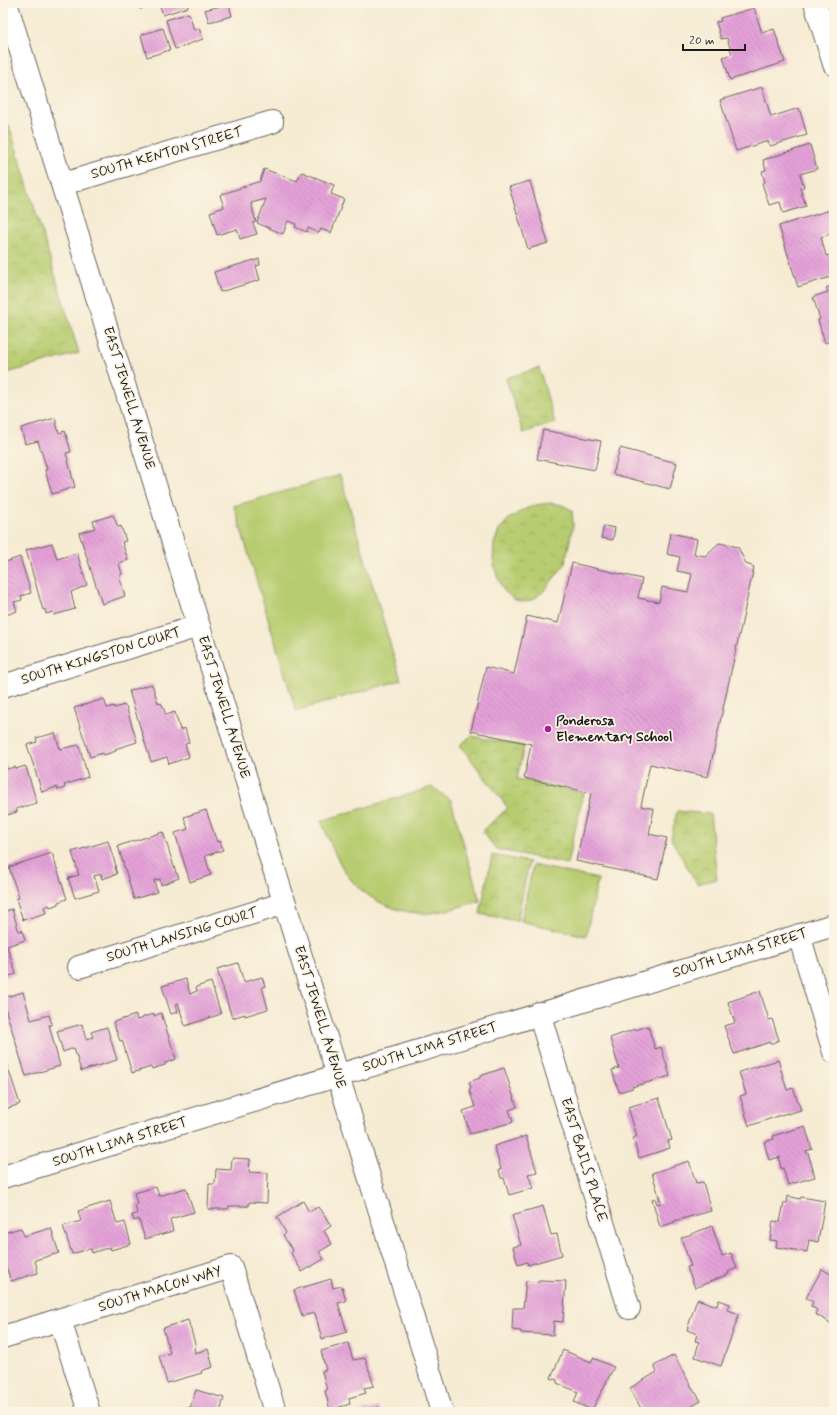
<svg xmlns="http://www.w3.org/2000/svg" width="837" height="1415" font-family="Mynerve,sans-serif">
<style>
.grass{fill:#b7cc70;stroke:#6a7446}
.park{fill:url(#park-crowns);stroke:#6a7446}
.building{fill:url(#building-back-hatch)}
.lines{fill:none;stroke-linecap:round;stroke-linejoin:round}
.minor-casing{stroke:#68645c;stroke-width:24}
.minor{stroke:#fff;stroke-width:22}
.poi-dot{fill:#b5179e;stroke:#fcf5e5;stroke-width:1.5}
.labels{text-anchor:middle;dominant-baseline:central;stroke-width:3.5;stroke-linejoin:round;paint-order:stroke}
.street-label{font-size:14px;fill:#1c1c1c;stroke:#fcf5e5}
.poi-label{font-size:14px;font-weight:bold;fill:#1c1c1c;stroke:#fcf5e5;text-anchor:start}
</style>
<defs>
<pattern id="park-crowns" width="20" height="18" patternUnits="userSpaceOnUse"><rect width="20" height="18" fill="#b7cc70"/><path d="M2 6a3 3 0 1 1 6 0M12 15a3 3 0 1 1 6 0" fill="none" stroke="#9daf60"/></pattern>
<pattern id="building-back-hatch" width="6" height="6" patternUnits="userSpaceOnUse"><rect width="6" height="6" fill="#e4a1d8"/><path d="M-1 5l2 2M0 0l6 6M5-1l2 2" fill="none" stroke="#c38ab9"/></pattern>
</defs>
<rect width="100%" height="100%" fill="#fcf5e5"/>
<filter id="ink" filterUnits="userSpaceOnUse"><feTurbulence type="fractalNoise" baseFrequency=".025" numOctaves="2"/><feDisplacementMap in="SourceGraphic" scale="8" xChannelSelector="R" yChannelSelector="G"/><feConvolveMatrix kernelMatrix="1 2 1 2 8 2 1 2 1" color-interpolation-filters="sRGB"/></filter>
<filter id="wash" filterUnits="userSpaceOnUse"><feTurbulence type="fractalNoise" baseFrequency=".012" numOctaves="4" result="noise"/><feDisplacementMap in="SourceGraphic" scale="16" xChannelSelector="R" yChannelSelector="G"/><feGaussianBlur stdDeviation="0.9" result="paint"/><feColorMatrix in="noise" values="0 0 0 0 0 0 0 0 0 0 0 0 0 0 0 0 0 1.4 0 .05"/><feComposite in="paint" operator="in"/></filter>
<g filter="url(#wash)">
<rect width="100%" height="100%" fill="#f6ebd3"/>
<path class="grass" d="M 340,475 L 401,680 L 296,711 L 234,506 Z
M 432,787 L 451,800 L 480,901 C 465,905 444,912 429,913 C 399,915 366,900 348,876 C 336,860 329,839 321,821 Z
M 533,865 L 598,879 L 586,936 L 521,921 Z"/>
<path class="park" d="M 9,125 L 79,353 L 3,374 L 3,127 Z
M 539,368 L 555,423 L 523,433 L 506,378 Z
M 550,503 L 562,505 L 572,510 L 573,525 L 565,564 L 544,591 L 534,599 L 525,602 L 515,600 L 504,591 L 497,576 L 493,560 L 494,544 L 499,530 L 509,519 L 521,511 L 535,505 Z
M 471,736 L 524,746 L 517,779 L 584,793 L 567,864 L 496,849 L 482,831 L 508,808 L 460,745 Z
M 677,811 L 710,814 L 717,879 L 697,884 L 671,839 Z
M 492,855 L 529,862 L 517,921 L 480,914 Z"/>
<g id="blocks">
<path class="building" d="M 138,3 L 157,3 L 140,9 Z
M 159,3 L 187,3 L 188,7 L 163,15 Z
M 229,4 L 232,16 L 209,22 L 205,10 Z
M 754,8 L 762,33 L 774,29 L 785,62 L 730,80 L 723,57 L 732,54 L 727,38 L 721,39 L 716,22 L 721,21 L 720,18 Z
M 189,13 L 194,30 L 199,28 L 203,39 L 175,49 L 166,20 Z
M 163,28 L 170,50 L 147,57 L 141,35 Z
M 762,87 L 771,117 L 799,108 L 807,135 L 770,146 L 768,141 L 736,151 L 720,100 Z
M 810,145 L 817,169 L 800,174 L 804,187 L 800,188 L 806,206 L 783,213 L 780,202 L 769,205 L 762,183 L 765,182 L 762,171 L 766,170 L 763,160 Z
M 264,169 L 297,181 L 302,172 L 334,185 L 331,194 L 344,199 L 331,233 L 321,229 L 319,233 L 308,228 L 307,232 L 295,227 L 296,224 L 288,221 L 283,234 L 257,223 L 266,199 L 251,203 L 256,222 L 253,223 L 257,234 L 240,239 L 237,229 L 217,235 L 210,212 L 224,207 L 220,195 L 260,181 Z
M 530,181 L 548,243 L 528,249 L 509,187 Z
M 830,210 L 834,222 L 834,233 L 821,237 L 826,256 L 834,254 L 834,276 L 798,287 L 779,226 Z
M 259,259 L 260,265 L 256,266 L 260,280 L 220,292 L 214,272 L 254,260 L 254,261 Z
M 834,285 L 834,348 L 832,348 L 830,341 L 825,343 L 818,320 L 820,319 L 813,297 L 828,292 L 826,288 Z
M 55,418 L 59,433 L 65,431 L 71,452 L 66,453 L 75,487 L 52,494 L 45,470 L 47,469 L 38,441 L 25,444 L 21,428 Z
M 543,430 L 601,441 L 595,470 L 537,459 Z
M 620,448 L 677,463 L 670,489 L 613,474 Z
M 113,515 L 118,527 L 121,526 L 126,541 L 122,542 L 128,560 L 119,563 L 122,574 L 119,576 L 125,596 L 102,604 L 79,533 L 95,528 L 93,521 Z
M 604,526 L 615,528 L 613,540 L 601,538 Z
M 671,533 L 697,539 L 694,554 L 705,556 L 719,543 L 738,547 L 746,564 L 754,567 L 708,777 L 650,764 L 641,806 L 654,809 L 649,834 L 667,838 L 658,879 L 576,861 L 591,793 L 524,778 L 531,744 L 471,731 L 486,667 L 514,674 L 527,616 L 558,623 L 572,563 L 642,579 L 638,598 L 659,602 L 662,587 L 688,592 L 692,574 L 677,571 L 680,557 L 667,554 Z
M 52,543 L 57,559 L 77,553 L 87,585 L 71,592 L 75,609 L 54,615 L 53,612 L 46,614 L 45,609 L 43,610 L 26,550 Z
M 20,557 L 31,593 L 21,596 L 22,600 L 14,602 L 17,611 L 3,616 L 3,563 Z
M 152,684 L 158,703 L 162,704 L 166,715 L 175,712 L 180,730 L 185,728 L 189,743 L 185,744 L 189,757 L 169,764 L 167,757 L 151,762 L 129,691 Z
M 104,699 L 107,708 L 114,706 L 115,708 L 124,705 L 124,706 L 126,706 L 137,742 L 115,749 L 116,751 L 104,755 L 103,753 L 90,757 L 74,708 Z
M 55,733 L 60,749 L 79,745 L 88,777 L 64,785 L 65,788 L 58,790 L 57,787 L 42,792 L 27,745 L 37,742 L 36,738 Z
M 3,760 L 4,760 L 7,769 L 15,767 L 16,769 L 25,766 L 26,767 L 37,803 L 16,809 L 17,812 L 4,816 L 5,818 L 3,818 Z
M 206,810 L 217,842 L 220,841 L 223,850 L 205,856 L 211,875 L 190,882 L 175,833 L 188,829 L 184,817 Z
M 163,832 L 176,873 L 177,873 L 179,878 L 161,885 L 160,879 L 154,880 L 157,892 L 134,899 L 118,846 Z
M 108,841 L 116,866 L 115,867 L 117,874 L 102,879 L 101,874 L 94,876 L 99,891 L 75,898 L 68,878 L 79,875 L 72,852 Z
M 52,853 L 67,899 L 58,902 L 59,904 L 50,907 L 49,905 L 44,907 L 46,913 L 23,920 L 16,899 L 19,898 L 9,867 Z
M 12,909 L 19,932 L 22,930 L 25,940 L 7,946 L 16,974 L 3,978 L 3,912 Z
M 238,963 L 244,982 L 262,977 L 265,986 L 262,987 L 268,1009 L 245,1016 L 245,1014 L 232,1018 L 217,969 Z
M 186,979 L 190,994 L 197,991 L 196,987 L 211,982 L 221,1014 L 185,1026 L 178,1003 L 176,1004 L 178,1012 L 171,1014 L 162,986 Z
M 760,991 L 769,1020 L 772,1019 L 779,1040 L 770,1044 L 770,1042 L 734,1054 L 724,1026 L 735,1023 L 728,1002 Z
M 23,992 L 31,1020 L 49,1015 L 52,1025 L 49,1025 L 60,1066 L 26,1076 L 3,1001 L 3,998 Z
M 161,1013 L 176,1059 L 165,1063 L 165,1065 L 152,1069 L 151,1067 L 132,1073 L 122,1040 L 120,1041 L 113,1022 L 136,1015 L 137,1020 L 143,1018 L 143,1017 L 154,1014 L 154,1016 Z
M 82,1024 L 86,1039 L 93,1037 L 91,1032 L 107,1027 L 117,1060 L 81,1071 L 74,1048 L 63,1052 L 57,1031 Z
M 648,1026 L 655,1049 L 661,1047 L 670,1076 L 632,1087 L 633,1088 L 619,1092 L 612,1070 L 619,1068 L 610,1038 L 635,1029 L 635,1030 Z
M 3,1053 L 20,1104 L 3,1110 Z
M 778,1060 L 787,1090 L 793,1088 L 801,1110 L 787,1114 L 787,1113 L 749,1126 L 740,1096 L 746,1094 L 739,1072 Z
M 504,1068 L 517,1107 L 509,1110 L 513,1122 L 470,1134 L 463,1111 L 475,1107 L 469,1089 L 471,1088 L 469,1082 L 480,1078 L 480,1076 Z
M 659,1098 L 672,1140 L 668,1141 L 670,1148 L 639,1158 L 633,1138 L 637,1136 L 628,1107 Z
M 805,1126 L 812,1149 L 806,1151 L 807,1153 L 808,1153 L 815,1177 L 788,1185 L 783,1168 L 781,1169 L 779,1159 L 780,1158 L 780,1157 L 769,1160 L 764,1142 L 774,1139 L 773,1136 Z
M 526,1136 L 537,1172 L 528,1174 L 533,1188 L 509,1195 L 504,1178 L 501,1178 L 499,1170 L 501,1169 L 494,1146 Z
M 232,1158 L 250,1159 L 249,1172 L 268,1173 L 267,1203 L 249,1202 L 249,1206 L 229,1206 L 228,1209 L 208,1209 L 209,1184 L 215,1184 L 216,1169 L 231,1170 Z
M 689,1161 L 696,1183 L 703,1182 L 711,1211 L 674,1221 L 675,1222 L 660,1227 L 652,1199 L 655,1198 L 657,1204 L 661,1203 L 652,1173 Z
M 156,1187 L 159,1196 L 186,1188 L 194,1212 L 170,1219 L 173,1231 L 145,1239 L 139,1219 L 134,1221 L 132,1215 L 137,1214 L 135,1205 L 137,1204 L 134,1193 Z
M 788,1196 L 800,1199 L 801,1197 L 825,1201 L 818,1242 L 809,1240 L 807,1252 L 776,1247 L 777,1241 L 770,1240 L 773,1221 L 780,1222 L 784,1203 L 787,1203 Z
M 110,1201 L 117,1224 L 125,1222 L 131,1244 L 111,1250 L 110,1247 L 92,1253 L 91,1249 L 89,1249 L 72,1254 L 63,1226 L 81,1221 L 78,1211 Z
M 303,1201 L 309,1212 L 318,1207 L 321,1211 L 322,1211 L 331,1226 L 324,1231 L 332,1244 L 319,1252 L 324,1259 L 302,1272 L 291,1253 L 293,1251 L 283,1235 L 286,1233 L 277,1217 Z
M 543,1206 L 551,1235 L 557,1234 L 562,1255 L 528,1265 L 527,1262 L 518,1265 L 513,1247 L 521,1245 L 512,1215 Z
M 712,1226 L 722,1256 L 731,1253 L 737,1268 L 728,1272 L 729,1274 L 695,1288 L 687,1267 L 691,1266 L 681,1238 Z
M 21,1228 L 24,1236 L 51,1228 L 59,1253 L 35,1260 L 38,1273 L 11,1281 L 3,1258 L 3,1233 Z
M 822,1269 L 834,1276 L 834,1325 L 815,1314 L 817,1310 L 811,1306 L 813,1302 L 806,1298 Z
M 331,1279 L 333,1288 L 342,1286 L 346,1301 L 338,1303 L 347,1332 L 322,1339 L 315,1313 L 302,1316 L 294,1290 Z
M 539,1280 L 566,1281 L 563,1322 L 554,1321 L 553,1335 L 521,1333 L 521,1331 L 512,1330 L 513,1308 L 523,1308 L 526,1281 L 539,1282 Z
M 697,1299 L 717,1306 L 719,1300 L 730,1304 L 728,1310 L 739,1314 L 721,1366 L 695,1357 L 699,1342 L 695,1341 L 697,1334 L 687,1330 Z
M 188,1320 L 196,1347 L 194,1348 L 195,1353 L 208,1349 L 213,1367 L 201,1371 L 202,1373 L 167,1383 L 159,1356 L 170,1353 L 163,1328 Z
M 348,1343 L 353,1360 L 365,1358 L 374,1386 L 364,1388 L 366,1393 L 349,1398 L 350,1404 L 330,1410 L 325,1391 L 327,1390 L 322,1371 L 326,1370 L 321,1351 Z
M 563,1350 L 591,1362 L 593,1358 L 614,1367 L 592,1410 L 574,1402 L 578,1392 L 557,1383 L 557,1380 L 551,1378 Z
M 674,1355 L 695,1393 L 696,1393 L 701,1401 L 682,1412 L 643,1412 L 630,1388 L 657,1372 L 654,1366 Z
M 196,1390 L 224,1398 L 220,1412 L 184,1412 L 186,1407 L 190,1408 Z
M 379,1407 L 380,1412 L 359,1412 L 369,1409 L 369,1410 Z"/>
</g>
</g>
<g filter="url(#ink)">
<use href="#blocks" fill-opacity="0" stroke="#68645c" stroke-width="1"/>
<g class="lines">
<g class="minor-casing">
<path id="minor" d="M 6,3 L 442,1412
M 815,3 L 834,64
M 63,184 L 272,122
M 3,686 L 199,626
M 799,935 L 834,1052
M 79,967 L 285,903
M 539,1013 L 629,1308
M 3,1177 L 834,925
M 60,1320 L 89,1412
M 3,1337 L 231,1267 L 275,1412"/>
</g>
<use href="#minor" class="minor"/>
</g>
</g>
<circle class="poi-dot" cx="548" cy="729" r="4"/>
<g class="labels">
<g class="street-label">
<text transform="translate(167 153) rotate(-16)">SOUTH KENTON STREET</text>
<text transform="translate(129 398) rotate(73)">EAST JEWELL AVENUE</text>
<text transform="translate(101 656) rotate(-17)">SOUTH KINGSTON COURT</text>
<text transform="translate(224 707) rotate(73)">EAST JEWELL AVENUE</text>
<text transform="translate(182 935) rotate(-17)">SOUTH LANSING COURT</text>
<text transform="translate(740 953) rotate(-17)">SOUTH LIMA STREET</text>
<text transform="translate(320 1017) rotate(73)">EAST JEWELL AVENUE</text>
<text transform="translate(430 1047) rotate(-17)">SOUTH LIMA STREET</text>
<text transform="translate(120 1142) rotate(-17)">SOUTH LIMA STREET</text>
<text transform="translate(584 1160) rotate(73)">EAST BAILS PLACE</text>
<text transform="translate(160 1289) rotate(-17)">SOUTH MACON WAY</text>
</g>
<g class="poi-label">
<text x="556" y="721">Ponderosa<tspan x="556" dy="16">Elementary School</tspan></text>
</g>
</g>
<rect width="837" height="1415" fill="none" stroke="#fcf5e5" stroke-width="16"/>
<path d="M683 44v6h62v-6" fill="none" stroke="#1c1c1c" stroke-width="2"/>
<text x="689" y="44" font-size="12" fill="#1c1c1c" stroke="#fcf5e5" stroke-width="3" paint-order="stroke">20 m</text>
</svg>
